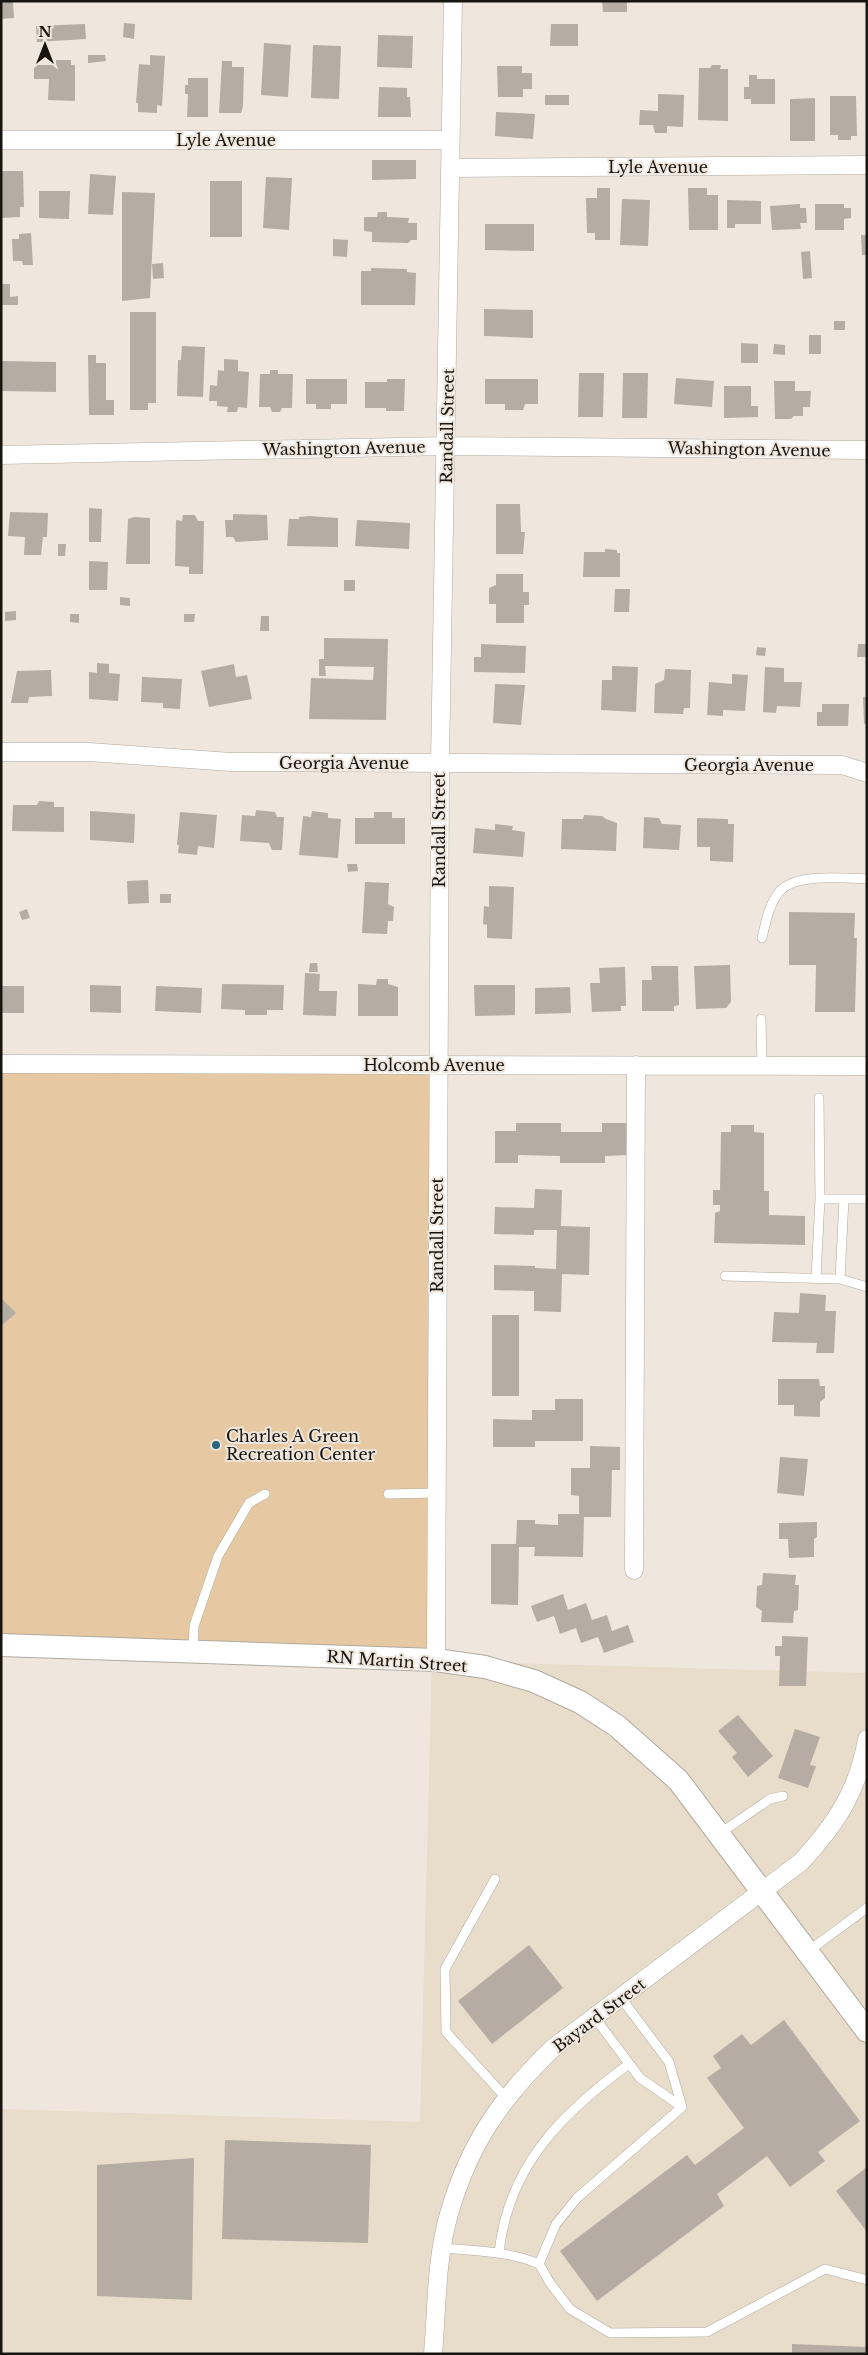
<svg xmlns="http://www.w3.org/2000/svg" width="868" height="2355" font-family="'Libre Baskerville',serif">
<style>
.built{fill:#e8dccb}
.green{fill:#e6c9a2}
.building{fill:#b5ada4}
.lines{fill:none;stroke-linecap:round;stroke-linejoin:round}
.service-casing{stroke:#b0a99f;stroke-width:10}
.minor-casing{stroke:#b0a99f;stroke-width:19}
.tertiary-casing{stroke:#b0a99f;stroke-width:24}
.service{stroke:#fff;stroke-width:9}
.minor{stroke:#fff;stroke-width:18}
.tertiary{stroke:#fff;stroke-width:22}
.poi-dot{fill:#2b697f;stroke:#efe7dd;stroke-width:2}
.labels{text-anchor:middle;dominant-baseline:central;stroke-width:4;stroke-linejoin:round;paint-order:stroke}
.street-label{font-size:16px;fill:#181511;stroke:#efe7dd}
.poi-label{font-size:16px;fill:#181511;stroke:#efe7dd;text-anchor:start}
</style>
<rect width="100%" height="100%" fill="#efe7dd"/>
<path class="built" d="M 432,1661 L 867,1673 L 867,2354 L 1,2354 L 1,2109 L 420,2122 Z"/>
<path class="green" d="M 1,1055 L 430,1075 L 432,1661 L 1,1649 Z"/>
<path class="building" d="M 1,1 L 13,1 L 14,18 L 1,19 Z
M 602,1 L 627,1 L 627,12 L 603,12 Z
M 124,23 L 135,24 L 134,39 L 123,37 Z
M 85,24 L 86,39 L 37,42 L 36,26 Z
M 551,24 L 578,24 L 578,46 L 550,46 Z
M 378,35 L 413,36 L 412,68 L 377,67 Z
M 264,43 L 291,45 L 288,97 L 261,95 Z
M 313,45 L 341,46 L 339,99 L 311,98 Z
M 88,55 L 105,55 L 106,61 L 88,63 Z
M 150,55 L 165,56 L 162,106 L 157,105 L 157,113 L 138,112 L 138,103 L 136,103 L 139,64 L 150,65 Z
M 56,60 L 71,60 L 71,65 L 75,65 L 75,101 L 48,100 L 49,79 L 34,79 L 34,65 L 56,65 Z
M 222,61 L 232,61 L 232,67 L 244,67 L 243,106 L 241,113 L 219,113 Z
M 712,65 L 721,65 L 720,69 L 728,69 L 728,121 L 698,120 L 699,68 L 710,68 Z
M 497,66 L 522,66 L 522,73 L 532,73 L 532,89 L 523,89 L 523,97 L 498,97 Z
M 749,75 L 757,75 L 757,79 L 775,79 L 775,104 L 751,104 L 751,99 L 744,99 L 744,87 L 749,87 Z
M 188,78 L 208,78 L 208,117 L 187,117 L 188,94 L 185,94 L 185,85 L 188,85 Z
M 379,87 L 407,88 L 407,97 L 410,97 L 411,117 L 378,117 Z
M 658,94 L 684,95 L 683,127 L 667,126 L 667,133 L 655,133 L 653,125 L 639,125 L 640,110 L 658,111 Z
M 545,95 L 569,95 L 569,105 L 545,105 Z
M 830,96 L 856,96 L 857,136 L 851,136 L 851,140 L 838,140 L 838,135 L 830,135 Z
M 815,98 L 815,141 L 790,141 L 790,99 Z
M 496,112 L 535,114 L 533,139 L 495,136 Z
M 372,160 L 416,160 L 416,179 L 372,180 Z
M 1,171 L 23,171 L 24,207 L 20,207 L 20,217 L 1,218 Z
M 90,174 L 116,176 L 113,215 L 88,214 Z
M 266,177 L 292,178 L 289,230 L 263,228 Z
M 210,181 L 242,181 L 242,237 L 210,237 Z
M 597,188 L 610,188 L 610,240 L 595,240 L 595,233 L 587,233 L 586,198 L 597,198 Z
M 688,188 L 707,188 L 707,195 L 718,195 L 718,230 L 689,230 Z
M 39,191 L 70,191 L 69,219 L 39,218 Z
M 122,192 L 155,193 L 150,298 L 122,301 Z
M 622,199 L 650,200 L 648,246 L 620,245 Z
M 727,200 L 761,201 L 761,224 L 735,224 L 735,228 L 727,228 Z
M 800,204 L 800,208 L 806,208 L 807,223 L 800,223 L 801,229 L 772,230 L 770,206 Z
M 815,204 L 844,204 L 844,208 L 851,208 L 851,218 L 844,219 L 844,230 L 815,230 Z
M 378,212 L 387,212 L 387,217 L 409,218 L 408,223 L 417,223 L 417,240 L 411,240 L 408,243 L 372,242 L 372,232 L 364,231 L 364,217 L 377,217 Z
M 485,224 L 534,224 L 534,251 L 485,250 Z
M 31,233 L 33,265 L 23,265 L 22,261 L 13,261 L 12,239 L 19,239 L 19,234 Z
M 861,235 L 867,235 L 867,255 L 862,255 Z
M 333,239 L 348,240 L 347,257 L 333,256 Z
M 810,251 L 812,278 L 803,279 L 801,252 Z
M 163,263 L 164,278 L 153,279 L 152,264 Z
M 371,268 L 407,269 L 407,272 L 416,273 L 415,305 L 361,305 L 361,271 L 371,271 Z
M 1,284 L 10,284 L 10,297 L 18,296 L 18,305 L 1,305 Z
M 484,309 L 533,310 L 533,338 L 484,336 Z
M 130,312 L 156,312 L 156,403 L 148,403 L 148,410 L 130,410 Z
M 834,321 L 845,321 L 845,330 L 834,330 Z
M 809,335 L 821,335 L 821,354 L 809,354 Z
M 741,343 L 758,344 L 758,363 L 741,363 Z
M 774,344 L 785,345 L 785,355 L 773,354 Z
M 182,346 L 205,347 L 203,397 L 177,396 L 178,360 L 181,360 Z
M 88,355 L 96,355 L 96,363 L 106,363 L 106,400 L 114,400 L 114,415 L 89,415 Z
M 224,359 L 238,360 L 238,371 L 249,372 L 247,408 L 238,407 L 237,412 L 227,412 L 228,407 L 217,406 L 217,401 L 209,401 L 210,385 L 217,386 L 218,370 L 224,371 Z
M 1,361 L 56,362 L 56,392 L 1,391 Z
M 270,370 L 278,370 L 278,374 L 293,374 L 292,408 L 282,408 L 280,412 L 272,412 L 270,407 L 259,407 L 260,374 L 270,374 Z
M 579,373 L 604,373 L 603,417 L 578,417 Z
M 623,373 L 648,373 L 647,418 L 622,418 Z
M 676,378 L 714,381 L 712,407 L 674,404 Z
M 306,379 L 347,379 L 347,404 L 331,404 L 331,409 L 316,409 L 316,404 L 306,404 Z
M 387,379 L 405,379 L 404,411 L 386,411 L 386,408 L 365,408 L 365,382 L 387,382 Z
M 485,379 L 538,379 L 538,404 L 525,404 L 523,410 L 505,410 L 505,404 L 485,404 Z
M 774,381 L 795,381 L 795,391 L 811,391 L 810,407 L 803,407 L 803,416 L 794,416 L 791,419 L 775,419 Z
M 724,386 L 751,386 L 751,406 L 758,406 L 758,417 L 724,418 Z
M 496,504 L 520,504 L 521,532 L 525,532 L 523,554 L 496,554 Z
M 89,508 L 102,509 L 101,542 L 89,542 Z
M 10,512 L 48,513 L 47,537 L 43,537 L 41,555 L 24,555 L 25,537 L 8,536 Z
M 233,514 L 267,515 L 268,540 L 236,542 L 233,537 L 226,537 L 225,520 L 233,520 Z
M 183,515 L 195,515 L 198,521 L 204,521 L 203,574 L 189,574 L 189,567 L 175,566 L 176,520 L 182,521 Z
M 309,516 L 338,518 L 338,547 L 287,546 L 289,519 L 299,519 L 299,517 Z
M 134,517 L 150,518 L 150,564 L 126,564 L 128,519 Z
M 357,520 L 410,523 L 409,549 L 355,546 Z
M 58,544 L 66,544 L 65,556 L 58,556 Z
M 605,549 L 617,550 L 617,553 L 620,553 L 620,577 L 583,577 L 584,552 L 605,552 Z
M 89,561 L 108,562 L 107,590 L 89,590 Z
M 496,574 L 523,574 L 523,592 L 529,592 L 529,605 L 524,605 L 524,623 L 496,623 L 496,604 L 489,604 L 489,588 L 496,585 Z
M 344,580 L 355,580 L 355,591 L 344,591 Z
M 615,589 L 630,589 L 629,612 L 614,612 Z
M 120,597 L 130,598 L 130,606 L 120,605 Z
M 16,611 L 16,620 L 5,621 L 5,612 Z
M 70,614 L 79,614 L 79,623 L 70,622 Z
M 184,614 L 195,614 L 194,622 L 184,622 Z
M 261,616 L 269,616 L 269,631 L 260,631 Z
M 324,638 L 388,639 L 386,720 L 309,719 L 311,678 L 373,680 L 374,667 L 325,666 L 326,676 L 319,676 L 319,659 L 324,659 Z
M 481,644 L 526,646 L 525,673 L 474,672 L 474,657 L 481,657 Z
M 858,644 L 866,644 L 866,657 L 857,657 Z
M 757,647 L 766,648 L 765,656 L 756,655 Z
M 97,663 L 109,664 L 109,673 L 120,674 L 118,701 L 89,699 L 89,672 L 97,673 Z
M 234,664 L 236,677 L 247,675 L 252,699 L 209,707 L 201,671 Z
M 612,666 L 638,667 L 636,712 L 601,710 L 602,680 L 612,680 Z
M 765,667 L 784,668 L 784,682 L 802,682 L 800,707 L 777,706 L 776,713 L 763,712 Z
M 665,669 L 691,670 L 690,708 L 684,708 L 683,714 L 654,713 L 655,684 L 664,680 Z
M 51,670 L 52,696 L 29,697 L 28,703 L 11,703 L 17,671 Z
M 732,674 L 748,675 L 745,711 L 723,710 L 723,716 L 707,715 L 709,682 L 732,684 Z
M 142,677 L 182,679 L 180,709 L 163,708 L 163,703 L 141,702 Z
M 495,684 L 525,685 L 521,725 L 493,723 Z
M 863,697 L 867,697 L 867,723 L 864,724 Z
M 822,704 L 849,704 L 848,726 L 817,726 L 817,712 L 822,712 Z
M 39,801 L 54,802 L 54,807 L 64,807 L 64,832 L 12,831 L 13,805 L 37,805 Z
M 256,810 L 275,812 L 277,817 L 284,817 L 282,850 L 272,850 L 269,843 L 240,841 L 242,815 L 255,816 Z
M 90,811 L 135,814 L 134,843 L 90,840 Z
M 312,811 L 328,813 L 328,818 L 341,819 L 338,858 L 299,855 L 303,816 L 311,817 Z
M 180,812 L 217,815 L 214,848 L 198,846 L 197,855 L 178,853 L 179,845 L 177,845 Z
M 374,812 L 392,812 L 392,818 L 405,818 L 405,844 L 355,844 L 355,818 L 374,818 Z
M 584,815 L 602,816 L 606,819 L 617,823 L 616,851 L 561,849 L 562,819 L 583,819 Z
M 644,817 L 659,818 L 662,824 L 681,825 L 679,850 L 643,848 Z
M 697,818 L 728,819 L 728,824 L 734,824 L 733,862 L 710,861 L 710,847 L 697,847 Z
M 495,824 L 513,826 L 512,830 L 525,832 L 523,857 L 473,853 L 475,828 L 495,830 Z
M 347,864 L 357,864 L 358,871 L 348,872 Z
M 148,880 L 149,903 L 128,904 L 127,881 Z
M 365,882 L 389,883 L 388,904 L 394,907 L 393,921 L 388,921 L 387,934 L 362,933 Z
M 489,886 L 514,887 L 512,939 L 487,938 L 487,925 L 483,924 L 484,906 L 489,907 Z
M 160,894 L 171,894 L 171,903 L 160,903 Z
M 27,909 L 30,918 L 22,920 L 19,912 Z
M 789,912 L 855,913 L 854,938 L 857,938 L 855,1012 L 815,1012 L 816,965 L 789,965 Z
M 310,963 L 317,963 L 318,972 L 309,972 Z
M 730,965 L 731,1002 L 726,1008 L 696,1009 L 694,966 Z
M 651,966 L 678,966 L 679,1005 L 674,1006 L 674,1011 L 642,1011 L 642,980 L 652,980 Z
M 625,967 L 626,1006 L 621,1006 L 621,1011 L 592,1012 L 590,983 L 600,983 L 599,968 Z
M 305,973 L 320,974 L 319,991 L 337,991 L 336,1016 L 303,1015 Z
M 377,979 L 388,979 L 388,984 L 398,987 L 398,1016 L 358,1016 L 358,984 L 376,985 Z
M 222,984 L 284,985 L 283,1010 L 267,1010 L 267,1015 L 245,1015 L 245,1010 L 221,1009 Z
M 90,985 L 121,986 L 121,1013 L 90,1012 Z
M 474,985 L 515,985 L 515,1015 L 475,1016 Z
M 1,986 L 24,986 L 24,1013 L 1,1013 Z
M 156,986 L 202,988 L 201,1013 L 155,1011 Z
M 570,987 L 571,1013 L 535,1014 L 535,988 Z
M 516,1123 L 561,1123 L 561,1132 L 602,1132 L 602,1123 L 628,1123 L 627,1155 L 605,1156 L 605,1163 L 560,1163 L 560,1156 L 518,1155 L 518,1163 L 495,1163 L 495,1131 L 516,1131 Z
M 731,1125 L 754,1125 L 754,1132 L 764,1133 L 764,1191 L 769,1191 L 769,1215 L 805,1216 L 805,1245 L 714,1243 L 715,1213 L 720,1211 L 720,1205 L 713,1205 L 713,1190 L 720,1190 L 721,1132 L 731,1132 Z
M 535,1189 L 562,1190 L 561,1226 L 590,1227 L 589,1275 L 562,1274 L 561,1312 L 534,1311 L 534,1291 L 494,1290 L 494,1265 L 535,1266 L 535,1268 L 556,1269 L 557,1230 L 534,1230 L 534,1235 L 494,1234 L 495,1207 L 534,1208 Z
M 800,1293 L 826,1295 L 825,1311 L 836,1311 L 834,1353 L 816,1353 L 817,1343 L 772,1342 L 774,1312 L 799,1313 Z
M 1,1298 L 16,1313 L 1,1326 Z
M 492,1315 L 519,1315 L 519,1396 L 492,1396 Z
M 778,1379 L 819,1379 L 820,1386 L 825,1386 L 825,1398 L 820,1402 L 820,1417 L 794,1416 L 794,1405 L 778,1405 Z
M 555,1399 L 583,1399 L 583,1441 L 535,1441 L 535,1447 L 493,1447 L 493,1419 L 532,1420 L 532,1410 L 555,1410 Z
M 590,1446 L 620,1447 L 620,1470 L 612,1470 L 611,1517 L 584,1517 L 583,1557 L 534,1556 L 535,1547 L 519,1547 L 518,1605 L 491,1604 L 491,1544 L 516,1544 L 517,1520 L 535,1520 L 535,1524 L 558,1525 L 558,1514 L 579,1514 L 579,1496 L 571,1495 L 571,1468 L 590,1468 Z
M 780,1457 L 808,1459 L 804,1496 L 777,1493 Z
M 817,1522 L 817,1537 L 814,1539 L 814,1557 L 789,1558 L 788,1539 L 779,1539 L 779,1523 Z
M 763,1573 L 796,1575 L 795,1585 L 799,1585 L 798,1610 L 794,1611 L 793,1623 L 761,1622 L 762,1611 L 756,1607 L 757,1586 L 762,1585 Z
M 563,1594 L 568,1610 L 586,1603 L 592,1620 L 607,1615 L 612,1631 L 628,1625 L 634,1642 L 604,1653 L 598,1637 L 581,1643 L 576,1628 L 560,1634 L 554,1616 L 537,1622 L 531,1606 Z
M 782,1636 L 808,1637 L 806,1686 L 779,1686 L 780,1656 L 775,1656 L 775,1646 L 782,1646 Z
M 738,1715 L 773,1756 L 748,1777 L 732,1757 L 737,1753 L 718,1731 Z
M 795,1729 L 820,1737 L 810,1765 L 816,1766 L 808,1788 L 778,1778 Z
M 529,1945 L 563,1988 L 492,2044 L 458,2001 Z
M 784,2020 L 860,2121 L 818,2152 L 825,2161 L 790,2187 L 767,2156 L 717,2194 L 724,2206 L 597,2301 L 560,2251 L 687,2155 L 695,2165 L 744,2128 L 707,2078 L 721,2068 L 713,2056 L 742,2034 L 751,2045 Z
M 225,2140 L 371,2145 L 368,2243 L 222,2239 Z
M 194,2158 L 192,2300 L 97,2296 L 97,2165 Z
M 867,2167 L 867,2232 L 836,2191 Z
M 792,2344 L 867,2347 L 867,2354 L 792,2354 Z"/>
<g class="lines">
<g class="service-casing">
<path id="service" d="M 762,938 C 766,921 769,904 780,891 C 796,873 845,878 867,879
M 761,1019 L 762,1066
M 820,1199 L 867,1199
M 725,1276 L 840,1279 L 867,1287
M 816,1278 L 820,1199 L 819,1098
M 840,1279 L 844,1199
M 388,1494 L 436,1493
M 193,1652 L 194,1626 L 218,1556 L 249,1503 L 265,1494
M 719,1834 L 770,1799 L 783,1796
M 495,1879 L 445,1969 L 446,2032 L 506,2098
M 807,1952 L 867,1908
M 595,2018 L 640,2078 L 682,2107 L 669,2062 L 621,1998
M 682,2107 L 577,2198 L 556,2224 L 539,2264 L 550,2283 L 570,2309 L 610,2333 L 707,2332 L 825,2269 L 867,2280
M 443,2248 C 475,2251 509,2251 539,2264
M 499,2253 C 508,2166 562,2113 629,2064"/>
</g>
<g class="minor-casing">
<path id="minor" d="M 1,140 L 450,140
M 450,168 L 867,165
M 1,455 L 447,446 L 867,450
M 1,752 L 89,752 L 231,762 L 842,765 L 867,773
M 1,1064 L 867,1066
M 634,1570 L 636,1065
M 436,1660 L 440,763 L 453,1
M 433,2354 C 437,2308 436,2258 449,2214 C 469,2144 501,2098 553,2048 L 801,1862 C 836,1824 858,1791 867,1739"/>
</g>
<g class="tertiary-casing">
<path id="tertiary" d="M 1,1645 L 436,1660 L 485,1667 L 534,1681 L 580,1702 L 617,1726 L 678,1780 L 867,2031"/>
</g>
<use href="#service" class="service"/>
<use href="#minor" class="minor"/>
<use href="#tertiary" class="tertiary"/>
</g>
<circle class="poi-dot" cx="216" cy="1445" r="5"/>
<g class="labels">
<g class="street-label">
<text x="226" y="140">Lyle Avenue</text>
<text x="658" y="167">Lyle Avenue</text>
<text transform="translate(447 426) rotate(-89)">Randall Street</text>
<text transform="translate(344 448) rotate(-1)">Washington Avenue</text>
<text transform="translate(749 449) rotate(1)">Washington Avenue</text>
<text x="344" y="763">Georgia Avenue</text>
<text x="749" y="765">Georgia Avenue</text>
<text transform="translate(439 830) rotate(-90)">Randall Street</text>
<text x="434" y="1065">Holcomb Avenue</text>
<text transform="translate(437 1235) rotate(-90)">Randall Street</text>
<text transform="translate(397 1661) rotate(4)">RN Martin Street</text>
<text transform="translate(599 2015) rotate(-37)">Bayard Street</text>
</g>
<g class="poi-label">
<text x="226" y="1436">Charles A Green<tspan x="226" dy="18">Recreation Center</tspan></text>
</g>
</g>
<rect width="868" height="2355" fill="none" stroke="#181511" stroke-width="5"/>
<g transform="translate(45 45)" stroke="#efe7dd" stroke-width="4" paint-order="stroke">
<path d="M0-4L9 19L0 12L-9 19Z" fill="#181511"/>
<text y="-8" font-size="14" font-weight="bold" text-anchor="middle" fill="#181511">N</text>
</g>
</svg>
